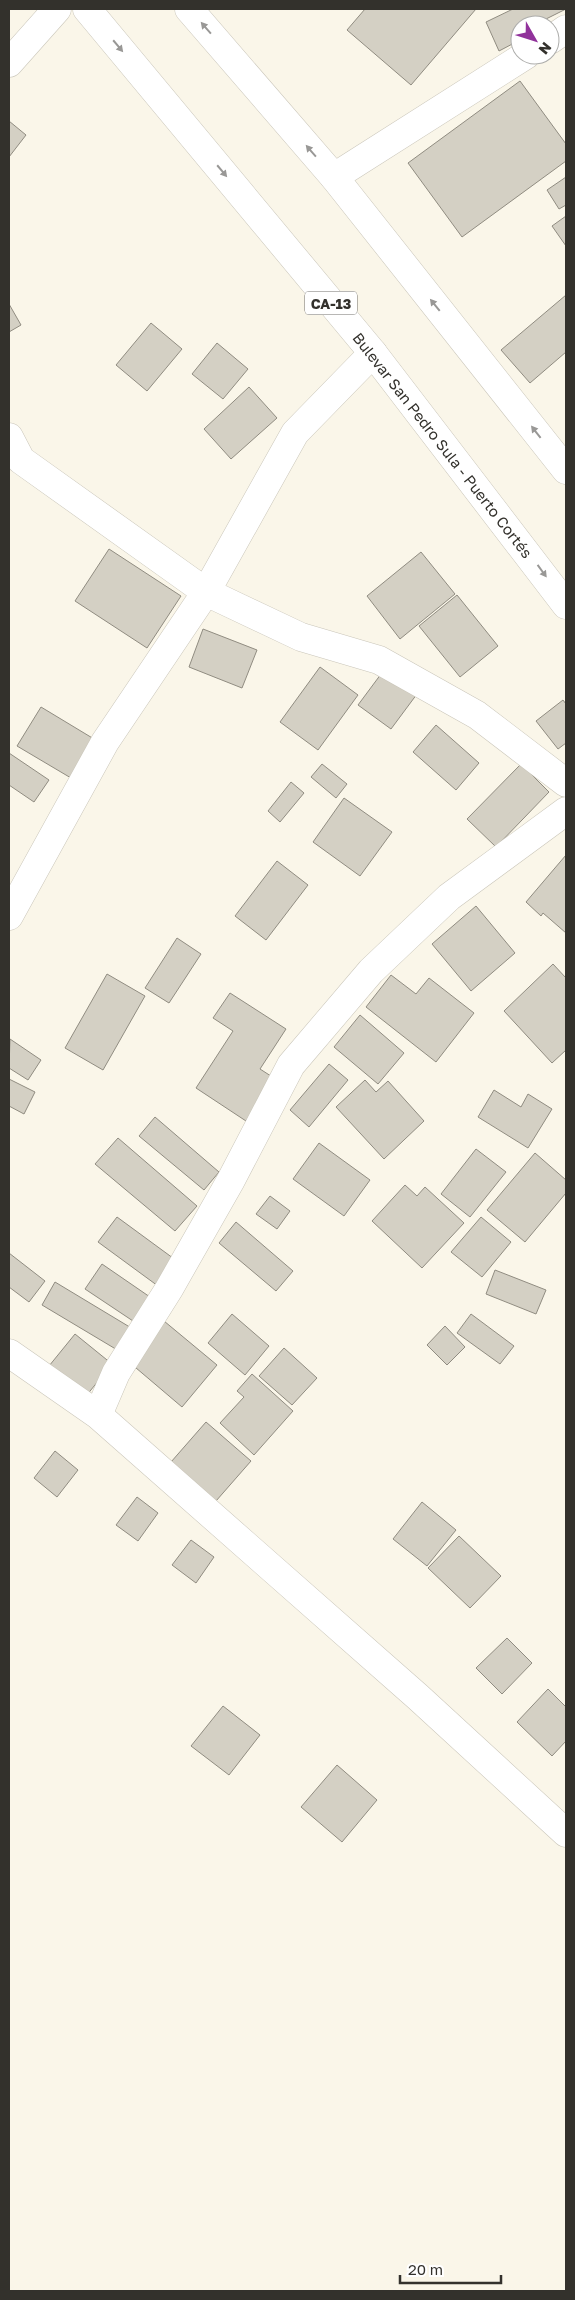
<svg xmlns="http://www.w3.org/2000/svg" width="575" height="2300" font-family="'Golos Text',sans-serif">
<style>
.building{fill:#d4d0c4;stroke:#908c81}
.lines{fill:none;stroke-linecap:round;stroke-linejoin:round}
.minor-casing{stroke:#cac6ba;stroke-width:29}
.trunk-casing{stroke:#cac6ba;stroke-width:29}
.minor{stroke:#fff;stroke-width:28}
.trunk{stroke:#fff;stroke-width:28}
.oneway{fill:#999896}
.labels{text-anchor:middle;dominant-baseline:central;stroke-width:4;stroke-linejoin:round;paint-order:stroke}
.shield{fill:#fff;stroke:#706f6b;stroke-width:1}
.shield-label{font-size:14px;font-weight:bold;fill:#33312c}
.street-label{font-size:15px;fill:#33312c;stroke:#fff}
</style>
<rect width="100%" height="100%" fill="#faf6e9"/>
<path class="building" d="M 365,9 L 476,9 L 411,85 L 347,30 Z
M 513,9 L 566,9 L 534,25 L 520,25 L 520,40 L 499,51 L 486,22 Z
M 520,81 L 566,144 L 566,161 L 462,237 L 408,163 Z
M 9,121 L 26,135 L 9,157 Z
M 566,177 L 566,205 L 559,209 L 547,190 Z
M 566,216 L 566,246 L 552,226 Z
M 566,295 L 566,352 L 530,383 L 501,350 Z
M 9,304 L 21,325 L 9,332 Z
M 151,323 L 182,349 L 147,391 L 116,365 Z
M 217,343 L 248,369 L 223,399 L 192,374 Z
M 249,387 L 277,418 L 231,459 L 204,429 Z
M 109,549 L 181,596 L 147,648 L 75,601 Z
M 421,552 L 455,594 L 400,639 L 367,596 Z
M 457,595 L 498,646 L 460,677 L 419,626 Z
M 203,629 L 257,650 L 242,688 L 189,667 Z
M 320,667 L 358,695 L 318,750 L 280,722 Z
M 384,670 L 417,694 L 391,729 L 358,705 Z
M 563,700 L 566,704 L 566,743 L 558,749 L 536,721 Z
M 41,707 L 94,739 L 71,778 L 17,746 Z
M 436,725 L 479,763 L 456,790 L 413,752 Z
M 9,753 L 49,780 L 34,802 L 9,785 Z
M 322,764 L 347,784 L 336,798 L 311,777 Z
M 521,764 L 549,792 L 496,847 L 467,819 Z
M 291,782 L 304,793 L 280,822 L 268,811 Z
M 344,798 L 392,832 L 360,876 L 313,842 Z
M 566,855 L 566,933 L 543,913 L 541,916 L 526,902 Z
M 277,861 L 308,885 L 266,940 L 235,916 Z
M 476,906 L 515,953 L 471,991 L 432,944 Z
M 177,938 L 201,954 L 169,1003 L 145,988 Z
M 553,964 L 566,978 L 566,1050 L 552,1063 L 504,1011 Z
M 107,974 L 145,996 L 103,1070 L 65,1048 Z
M 391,975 L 416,994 L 429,978 L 474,1013 L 436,1062 L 366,1007 Z
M 230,993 L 286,1029 L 260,1069 L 274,1078 L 246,1121 L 196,1088 L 233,1031 L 213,1018 Z
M 360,1015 L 404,1053 L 378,1084 L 334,1047 Z
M 10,1039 L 41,1060 L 28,1080 L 9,1068 Z
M 329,1064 L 348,1080 L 309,1127 L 290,1110 Z
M 9,1079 L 35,1092 L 24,1114 L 9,1106 Z
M 365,1080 L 376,1092 L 388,1081 L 424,1121 L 384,1159 L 336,1107 Z
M 494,1090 L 521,1107 L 528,1094 L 552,1109 L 528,1148 L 478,1117 Z
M 155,1117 L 219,1172 L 204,1190 L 139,1136 Z
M 118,1138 L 197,1206 L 175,1231 L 95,1164 Z
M 319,1143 L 370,1180 L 344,1216 L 293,1179 Z
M 476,1149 L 506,1172 L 470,1217 L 441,1194 Z
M 535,1153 L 566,1180 L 566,1193 L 525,1242 L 487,1210 Z
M 405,1185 L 417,1196 L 425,1187 L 464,1223 L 422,1268 L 372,1221 Z
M 270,1196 L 290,1211 L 277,1229 L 256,1214 Z
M 117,1217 L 177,1261 L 158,1286 L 98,1242 Z
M 481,1217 L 511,1242 L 482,1277 L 451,1252 Z
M 236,1222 L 293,1271 L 276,1291 L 219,1243 Z
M 9,1253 L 45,1281 L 29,1302 L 9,1287 Z
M 102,1264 L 150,1297 L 133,1321 L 85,1289 Z
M 495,1270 L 546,1290 L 536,1314 L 486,1294 Z
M 55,1282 L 133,1329 L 119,1351 L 42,1305 Z
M 232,1314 L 269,1346 L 245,1375 L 208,1343 Z
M 471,1314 L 514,1346 L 500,1364 L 457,1333 Z
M 164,1321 L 217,1365 L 182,1407 L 129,1362 Z
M 445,1326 L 465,1347 L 447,1365 L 427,1345 Z
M 75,1334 L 112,1364 L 86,1396 L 49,1366 Z
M 284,1348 L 317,1378 L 292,1405 L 259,1376 Z
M 252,1374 L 293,1411 L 254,1455 L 220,1423 L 244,1397 L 237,1391 Z
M 206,1422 L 251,1461 L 216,1501 L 171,1462 Z
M 55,1451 L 78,1470 L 57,1497 L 34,1478 Z
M 137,1497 L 158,1513 L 138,1541 L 116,1525 Z
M 422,1502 L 456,1530 L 427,1566 L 393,1539 Z
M 459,1536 L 501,1576 L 470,1608 L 428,1568 Z
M 191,1540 L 214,1557 L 196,1583 L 172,1565 Z
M 507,1638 L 532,1663 L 502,1694 L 476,1668 Z
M 548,1689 L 566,1707 L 566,1741 L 552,1756 L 517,1722 Z
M 223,1706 L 260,1735 L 229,1775 L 191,1746 Z
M 337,1765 L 377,1800 L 342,1842 L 301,1807 Z"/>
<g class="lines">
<g class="minor-casing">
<path id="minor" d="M 550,40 L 566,29
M 9,63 L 57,9
M 334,177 L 526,55
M 9,437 L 21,460 L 206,592 L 301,637 L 379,660 L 477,715 L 566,783
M 9,916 L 105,742 L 206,592 L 295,433 L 373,353
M 9,1353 L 98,1415 L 418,1697 L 566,1833
M 98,1415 L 116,1373 L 169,1289 L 231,1180 L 291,1065 L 371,971 L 449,897 L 566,811"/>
</g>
<g class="trunk-casing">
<path id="trunk" d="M 87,9 L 373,353 L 566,605
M 189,9 L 334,177 L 566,470"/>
</g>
<use href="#minor" class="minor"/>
<use href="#trunk" class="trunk"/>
</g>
<defs><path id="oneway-solid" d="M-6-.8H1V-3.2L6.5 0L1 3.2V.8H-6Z" transform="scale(1.25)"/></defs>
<g class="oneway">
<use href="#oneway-solid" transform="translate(206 28) rotate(-131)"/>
<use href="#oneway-solid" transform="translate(118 46) rotate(50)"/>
<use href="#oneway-solid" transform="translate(311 151) rotate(-131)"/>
<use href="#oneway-solid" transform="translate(222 171) rotate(50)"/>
<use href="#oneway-solid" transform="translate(435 305) rotate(-129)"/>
<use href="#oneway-solid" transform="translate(536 432) rotate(-128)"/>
<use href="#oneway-solid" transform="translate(542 571) rotate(54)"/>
</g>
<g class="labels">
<rect class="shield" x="305" y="291.5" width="52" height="23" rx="4"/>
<g class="shield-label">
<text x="331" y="303">CA-13</text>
</g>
<g class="street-label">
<text transform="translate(443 445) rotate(52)">Bulevar San Pedro Sula - Puerto Cortés</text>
</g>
</g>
<rect width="575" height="2300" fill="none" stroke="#33312c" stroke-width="20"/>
<g transform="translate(535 40) rotate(129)"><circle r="24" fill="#ffffff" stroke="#adadab"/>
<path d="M0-4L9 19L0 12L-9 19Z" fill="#91329b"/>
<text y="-8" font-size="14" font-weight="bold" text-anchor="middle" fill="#33312c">N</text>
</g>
<path d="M400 2275v8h101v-8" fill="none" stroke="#33312c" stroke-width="2.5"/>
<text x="408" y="2275" font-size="15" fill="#33312c" stroke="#ffffff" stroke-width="4" paint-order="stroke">20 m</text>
</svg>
